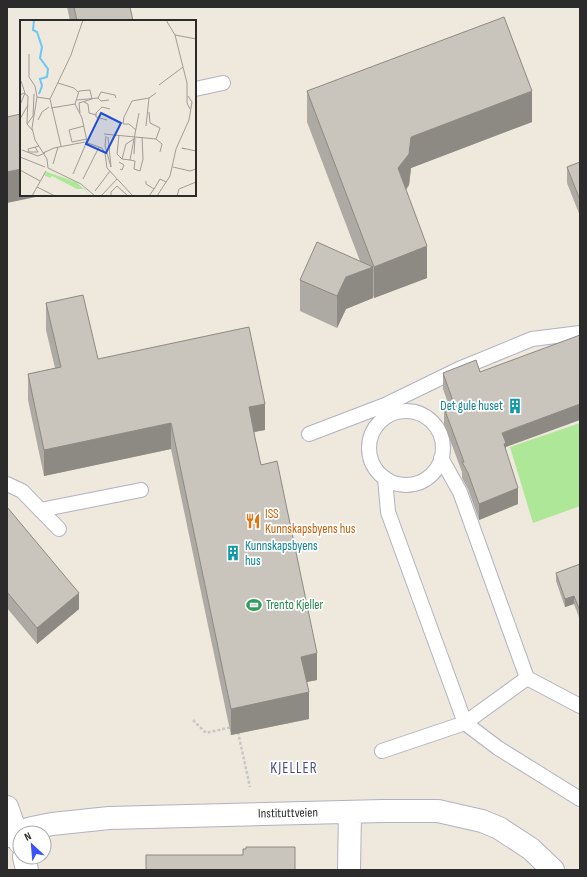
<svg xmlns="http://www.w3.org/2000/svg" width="587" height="877" font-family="'Sofia Sans Condensed',sans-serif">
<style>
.green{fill:#ade797}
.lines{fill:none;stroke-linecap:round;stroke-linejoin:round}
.lane-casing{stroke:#b1b2c0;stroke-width:16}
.street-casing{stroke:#b1b2c0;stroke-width:24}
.path{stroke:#c8c8c8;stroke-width:2.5;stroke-dasharray:3 2;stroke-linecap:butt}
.lane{stroke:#fff;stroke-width:14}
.street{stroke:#fff;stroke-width:22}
.wall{fill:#ada9a3}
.shaded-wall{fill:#8d8a84}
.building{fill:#c9c5bd;stroke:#8d8a84}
.labels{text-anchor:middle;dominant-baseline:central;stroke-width:3.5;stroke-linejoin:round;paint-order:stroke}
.culture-label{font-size:13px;fill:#0d838f;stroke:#fff;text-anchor:end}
.food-label{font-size:13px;fill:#c56008;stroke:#fff;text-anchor:start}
.leisure-label{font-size:13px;fill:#27864d;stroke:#fff;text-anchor:start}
.street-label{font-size:13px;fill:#2b2b2b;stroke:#fff}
.quarter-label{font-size:15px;letter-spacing:1px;fill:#494f7f;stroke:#fff}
.inset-river{fill:none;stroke:#6bc7f5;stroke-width:2}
.inset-road{fill:none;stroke:#a09c96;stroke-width:1}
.view{fill:#1d4ed8;fill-opacity:0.15;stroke:#1d4ed8;stroke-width:2}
.inset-edge{fill:none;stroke:#2b2b2b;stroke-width:2}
</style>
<rect width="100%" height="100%" fill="#eee8dd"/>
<path class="green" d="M 580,423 L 580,506 L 533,523 L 510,447 Z"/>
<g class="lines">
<g class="lane-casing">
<path id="lane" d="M 195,89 L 223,83
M369 448a37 37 0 1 1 74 0a37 37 0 1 1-74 0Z
M 309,434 L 385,405 L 459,369 L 532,339 L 580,333
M 441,458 L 460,492 L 527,678 L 580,706
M 385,478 L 388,512 L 465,723 L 498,748 L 580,799
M 7,484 L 22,491 L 59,529
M 40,510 L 141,490
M 382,751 L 465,723 L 527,678"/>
</g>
<g class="street-casing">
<path id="street" d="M 7,807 L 20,843
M 7,836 L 32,828 L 52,824 L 109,818 L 383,811 L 438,811 L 482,821 L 499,828 L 531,849 L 553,870
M 24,857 L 27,870
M 349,870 L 350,812"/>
</g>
<path class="path" d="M 193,720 L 206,733 L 232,727
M 238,732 L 250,787"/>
<use href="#lane" class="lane"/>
<use href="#street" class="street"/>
</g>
<path class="wall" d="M 67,7 L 130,7 L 133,21 L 70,21 Z
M 307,91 L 532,122 L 411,168 L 409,185 L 406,190 L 427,278 L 374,298 L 373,295 L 373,298 L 346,309 L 337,328 L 300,311 L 300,280 L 360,261 L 307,122 Z
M 580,162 L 580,216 L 567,183 L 567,167 Z
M 46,303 L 98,359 L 265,430 L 254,432 L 261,465 L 317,680 L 307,682 L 309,719 L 231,735 L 171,449 L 44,476 L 28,400 L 28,374 L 55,368 L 46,330 Z
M 443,373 L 506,447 L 506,451 L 518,504 L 479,520 L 468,489 L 462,478 L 462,472 L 444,424 L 444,408 L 449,406 L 443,389 Z
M 7,507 L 79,609 L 37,644 L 7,608 Z
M 580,564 L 580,620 L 574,604 L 565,607 L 556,581 L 556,573 Z"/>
<path class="shaded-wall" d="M 532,91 L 532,122 L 411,168 L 409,185 L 398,200 L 398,168 L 411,137 Z
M 21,169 L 21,195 L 45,195 L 7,203 L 7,172 Z
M 427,246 L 427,278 L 374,298 L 374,267 Z
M 373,267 L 373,298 L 346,309 L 337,328 L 337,296 L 346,277 Z
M 265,404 L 265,430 L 249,433 L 249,407 Z
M 580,404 L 580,420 L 506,447 L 506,459 L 502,433 Z
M 171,423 L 171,449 L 44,476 L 44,450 Z
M 518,488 L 518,504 L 479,520 L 479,504 Z
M 79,593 L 79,609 L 37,644 L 37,628 Z
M 574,596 L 574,604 L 565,607 L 565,599 Z
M 317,653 L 317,680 L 301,683 L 301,657 Z
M 309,692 L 309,719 L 231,735 L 231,709 Z"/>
<path class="building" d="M 74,7 L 130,7 L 133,21 L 77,21 Z
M 504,17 L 532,91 L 411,137 L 409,154 L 398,168 L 427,246 L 374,267 L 307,91 Z
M 21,114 L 21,169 L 7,172 L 7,117 Z
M 580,162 L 580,200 L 567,167 Z
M 317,242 L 373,267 L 346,277 L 337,296 L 300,280 Z
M 83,295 L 98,359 L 249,327 L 265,404 L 249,407 L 255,438 L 261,465 L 277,461 L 317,653 L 301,657 L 309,692 L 231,709 L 171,423 L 44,450 L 28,374 L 61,367 L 46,303 Z
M 580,335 L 580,404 L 502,433 L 506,443 L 504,444 L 518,488 L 479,504 L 468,473 L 462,462 L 464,462 L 444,408 L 454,404 L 443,373 L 476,360 L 480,372 Z
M 7,507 L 79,593 L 37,628 L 7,592 Z
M 580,564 L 580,611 L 574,596 L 565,599 L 556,573 Z
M 246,847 L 295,847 L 295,870 L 146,870 L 146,855 L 243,855 L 243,849 L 246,849 Z"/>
<defs>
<g id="building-bare" transform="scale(1.2)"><path d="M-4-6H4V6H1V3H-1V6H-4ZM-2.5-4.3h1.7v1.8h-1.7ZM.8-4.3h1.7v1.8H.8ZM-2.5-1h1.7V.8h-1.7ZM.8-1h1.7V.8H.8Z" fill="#0f9aa8" stroke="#fff" stroke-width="2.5" paint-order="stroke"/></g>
<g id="restaurant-bare" transform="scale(1.2)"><path d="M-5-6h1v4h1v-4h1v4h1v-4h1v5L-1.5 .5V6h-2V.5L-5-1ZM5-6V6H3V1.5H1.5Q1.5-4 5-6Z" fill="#e8710a" stroke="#fff" stroke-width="2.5" paint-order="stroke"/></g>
<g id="stadium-bare" transform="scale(1.2)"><path d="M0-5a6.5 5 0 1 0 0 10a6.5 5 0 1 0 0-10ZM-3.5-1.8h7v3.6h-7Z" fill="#2e9e5b" stroke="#fff" stroke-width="2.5" paint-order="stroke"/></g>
</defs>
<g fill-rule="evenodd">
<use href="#building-bare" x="515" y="406"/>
<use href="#restaurant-bare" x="253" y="521"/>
<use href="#building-bare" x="233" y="553"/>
<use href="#stadium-bare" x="254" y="605"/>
</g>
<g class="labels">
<g class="culture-label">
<text x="503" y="406">Det gule huset</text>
<text x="245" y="546" text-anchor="start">Kunnskapsbyens<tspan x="245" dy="15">hus</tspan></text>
</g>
<g class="food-label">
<text x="265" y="514">ISS<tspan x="265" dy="15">Kunnskapsbyens hus</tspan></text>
</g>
<g class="leisure-label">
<text x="266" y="605">Trento Kjeller</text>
</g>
<g class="street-label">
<text transform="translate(288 813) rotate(-1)">Instituttveien</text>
</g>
<g class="quarter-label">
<text x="294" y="768">KJELLER</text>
</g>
</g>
<g transform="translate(20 20)">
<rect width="176" height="176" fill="#eee8dd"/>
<path d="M 27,152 L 56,162 L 72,176 L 63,169 L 57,169 L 32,156 L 30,158 L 24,155 Z" fill="#ade797"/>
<path class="inset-river" d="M 14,0 L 13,10 L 17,12 L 22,27 L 20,38 L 28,49 L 27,57 L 20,59 L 22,66 L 19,74"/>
<path class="inset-road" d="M 146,0 L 155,15 L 167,63 L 167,83 L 170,89M 155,15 L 176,19M 9,34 L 9,57 L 15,66 L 17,77M 38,63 L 54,68 L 58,72M 139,65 L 163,47M 0,75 L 4,73 L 8,76 L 7,104 L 12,110M 78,78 L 81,81 L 89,80M 30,79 L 51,35 L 63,0M 30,79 L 41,126M 57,80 L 78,78 L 81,72 L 95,75 L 96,78M 64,82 L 68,84 L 69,93 L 76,95M 55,84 L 59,71 L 70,70 L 72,79 L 59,83 L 60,93M 0,85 L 5,73 L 1,61M 31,88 L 55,84M 129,92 L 130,103 L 140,108 L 136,119M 0,99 L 8,85M 18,100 L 22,92 L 29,87M 87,100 L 76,97 L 76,93 L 82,87 L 90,89M 7,104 L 13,96 L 14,74M 64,106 L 49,110 L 52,122 L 67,119M 126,106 L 129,78 L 136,73M 116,110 L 109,104 L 103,104 L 104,97 L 112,81 L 129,78M 84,114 L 136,119 L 142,124 L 140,132M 99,115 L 97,134 L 102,139 L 110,140 L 119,93M 86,116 L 85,126 L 91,147 L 88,117M 15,127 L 18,132 L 9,132 L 8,129 L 19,126M 165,129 L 162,128 L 176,131M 2,130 L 18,136 L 25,133M 23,133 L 34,128 L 65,122 L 82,128 L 85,133 L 87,148 L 113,176M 114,134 L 115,118M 0,137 L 25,147M 102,139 L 106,124 L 114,119M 110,140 L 115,141 L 114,149 L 120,151 L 123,139 L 122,117M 99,142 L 104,145 L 102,150 L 100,149M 33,144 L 38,127M 153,147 L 170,151 L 176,149M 28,148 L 27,139 L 15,120 L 12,108 L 17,77 L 30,79M 28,148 L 61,164 L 75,176M 0,150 L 20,161M 53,154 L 67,121 L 62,98 L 55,84M 63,159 L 79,127M 126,161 L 126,164 L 134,169 L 129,176M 17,167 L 35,176M 134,169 L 140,159 L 146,162M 75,171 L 90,151M 12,176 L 26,151M 81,176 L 97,159M 91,176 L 91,172 L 97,166 L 108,176M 137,176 L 150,156 L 156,129 L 169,100 L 172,82 L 168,76M 157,176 L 159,169 L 176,162"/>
<path class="view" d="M 81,93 L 101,103 L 86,133 L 66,124 Z"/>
<rect width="176" height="176" class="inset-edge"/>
</g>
<rect width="587" height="877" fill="none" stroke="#2b2b2b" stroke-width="16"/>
<g transform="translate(32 845) rotate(334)"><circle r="19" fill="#ffffff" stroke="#aaaaaa"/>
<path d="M0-3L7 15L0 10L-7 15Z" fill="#3951ff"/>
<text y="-6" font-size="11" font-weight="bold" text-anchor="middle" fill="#2b2b2b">N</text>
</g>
</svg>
